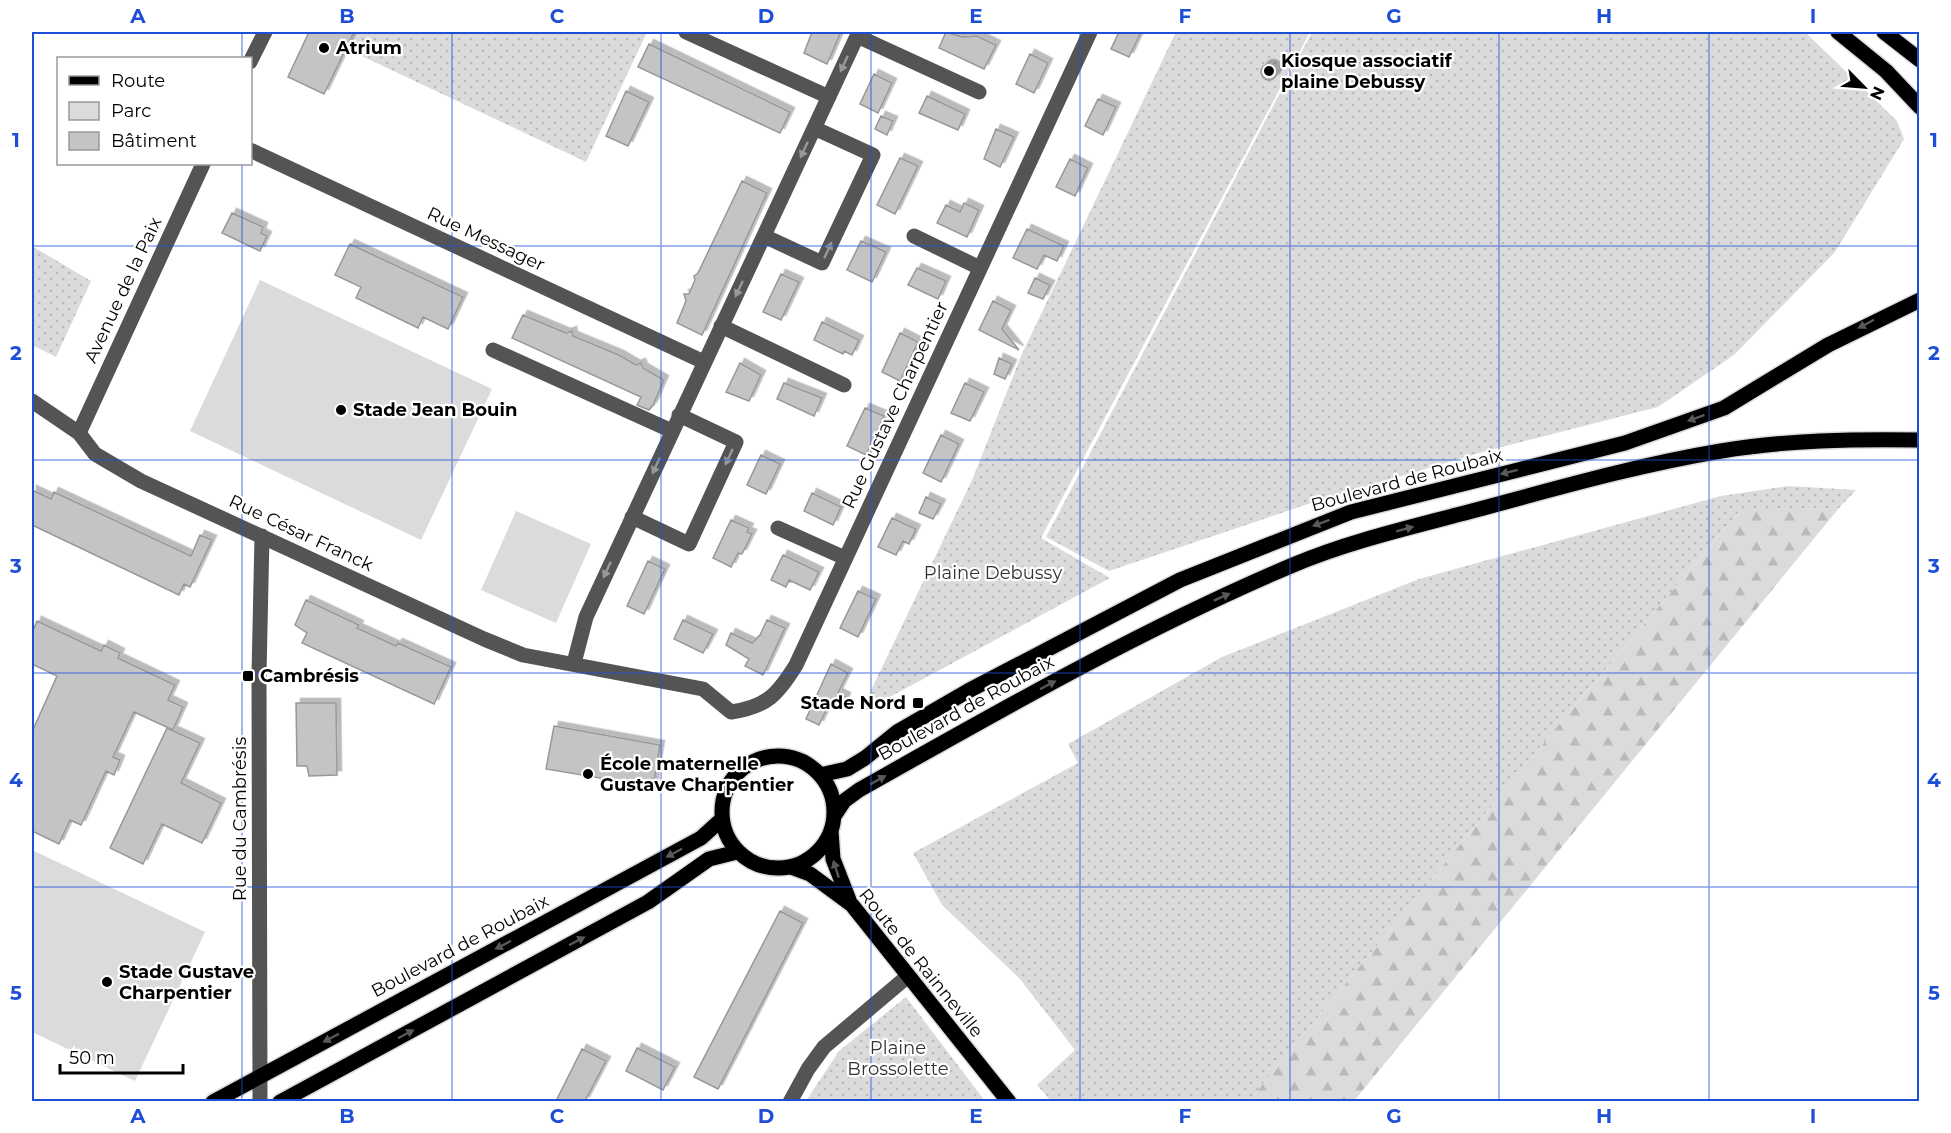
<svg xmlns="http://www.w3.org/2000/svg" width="1951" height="1133" font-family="Montserrat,sans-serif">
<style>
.green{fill:url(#green-dots)}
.forest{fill:url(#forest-firs)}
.pitch{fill:#dbdbdb}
.building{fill:#c4c4c4;stroke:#989898;stroke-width:1.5;filter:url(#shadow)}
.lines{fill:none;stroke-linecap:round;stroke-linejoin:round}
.major-casing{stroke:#dbdbdb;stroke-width:18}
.minor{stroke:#545454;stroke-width:15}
.major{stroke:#000;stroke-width:15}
.oneway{fill:#989898}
.oneway2{fill:#595959}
.grid{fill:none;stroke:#1d4ed8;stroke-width:1.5;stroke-opacity:0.55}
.poi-dot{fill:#000;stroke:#fff;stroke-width:2}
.labels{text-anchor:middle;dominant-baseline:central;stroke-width:4.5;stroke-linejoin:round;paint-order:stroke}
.poi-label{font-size:18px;font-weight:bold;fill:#000;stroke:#fff;text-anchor:start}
.street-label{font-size:18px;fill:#000;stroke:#fff}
.park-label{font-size:18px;fill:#323232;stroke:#fff}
.neatline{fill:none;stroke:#1d4ed8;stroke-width:2}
.grid-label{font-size:20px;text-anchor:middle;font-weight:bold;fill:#1d4ed8}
</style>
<defs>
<pattern id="green-dots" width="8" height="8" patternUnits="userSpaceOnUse" patternTransform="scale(1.5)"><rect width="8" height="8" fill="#dbdbdb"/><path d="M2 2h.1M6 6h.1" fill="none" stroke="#bababa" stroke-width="1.8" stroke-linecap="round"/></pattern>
<pattern id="forest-firs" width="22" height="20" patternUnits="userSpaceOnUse" patternTransform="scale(1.5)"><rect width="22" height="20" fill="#dbdbdb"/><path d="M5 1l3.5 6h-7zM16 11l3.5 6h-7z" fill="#bababa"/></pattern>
<filter id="shadow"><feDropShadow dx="4.5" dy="-4.5" stdDeviation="0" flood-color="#0004"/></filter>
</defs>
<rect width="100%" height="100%" fill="#fff"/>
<path class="green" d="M 355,32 L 647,32 L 586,162 L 347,49 Z
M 1176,32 L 1310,32 L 1041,538 L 1110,578 L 860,713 L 973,478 L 1021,356 Z
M 1312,32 L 1805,32 L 1897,121 L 1904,139 L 1835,252 L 1734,355 L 1658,407 L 1486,451 L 1314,502 L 1109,571 L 1046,537 Z
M 32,246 L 91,281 L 56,357 L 32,345 Z
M 1789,486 L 1856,490 L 1839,508 L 1740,511 L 1566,716 L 1249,1101 L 1051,1101 L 1037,1085 L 1075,1050 L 1020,979 L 942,905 L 913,853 L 1078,763 L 1068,744 L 1222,657 L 1419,579 L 1721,496 Z
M 906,997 L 985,1101 L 806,1101 L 839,1051 Z"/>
<path class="forest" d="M 1839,508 L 1354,1101 L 1249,1101 L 1566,716 L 1741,510 Z"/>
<path class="pitch" d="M 260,280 L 492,389 L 421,540 L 190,431 Z
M 516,511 L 591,544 L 556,623 L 481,590 Z
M 32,850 L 205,932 L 135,1081 L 32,1032 Z"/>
<path class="building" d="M 309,32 L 354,32 L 324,94 L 288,77 Z
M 812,32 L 841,32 L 827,64 L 804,53 Z
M 946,32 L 962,37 L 977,36 L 996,45 L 984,69 L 939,48 Z
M 1119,32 L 1141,32 L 1129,57 L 1111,49 Z
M 649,44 L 790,112 L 780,133 L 638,67 Z
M 1030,54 L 1048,63 L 1034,93 L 1016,84 Z
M1261 72a8 8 0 1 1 16 0a8 8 0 1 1-16 0Z
M 874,74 L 892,83 L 878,113 L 860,104 Z
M 626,91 L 649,102 L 628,146 L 606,136 Z
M 927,96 L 965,114 L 958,130 L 919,113 Z
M 1098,99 L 1116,107 L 1103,135 L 1085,126 Z
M 881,116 L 893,121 L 887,135 L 875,129 Z
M 996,129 L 1014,137 L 1000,167 L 984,159 Z
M 900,158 L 918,166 L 895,214 L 877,205 Z
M 1070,159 L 1088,168 L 1075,196 L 1056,187 Z
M 742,181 L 767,193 L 702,335 L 677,323 L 686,301 L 684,294 L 689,294 L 695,280 L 694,276 L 698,273 Z
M 964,203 L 979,210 L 967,237 L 937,223 L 946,205 L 960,212 Z
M 232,213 L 263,227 L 261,233 L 267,236 L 260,251 L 222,233 Z
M 1027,229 L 1064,246 L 1057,261 L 1044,255 L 1037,269 L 1013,258 Z
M 861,241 L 886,252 L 872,282 L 847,270 Z
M 350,244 L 463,297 L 448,329 L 423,317 L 418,328 L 356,298 L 361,287 L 335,275 Z
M 917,268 L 946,281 L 938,299 L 908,285 Z
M 781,274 L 799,282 L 781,320 L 763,312 Z
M 1035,278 L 1050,285 L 1043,299 L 1028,293 Z
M 993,301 L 1011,310 L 1002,329 L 1019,350 L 979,330 Z
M 523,315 L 566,333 L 572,331 L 573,336 L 619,355 L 636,365 L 641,363 L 643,368 L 664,380 L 653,405 L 649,410 L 637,405 L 641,397 L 512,338 Z
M 822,322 L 859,340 L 852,355 L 844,351 L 843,354 L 814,340 Z
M 900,333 L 918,342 L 900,381 L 882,372 Z
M 999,358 L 1012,364 L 1005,379 L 994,374 Z
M 740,363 L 761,375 L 749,401 L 726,392 Z
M 784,383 L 822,398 L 814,416 L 777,399 Z
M 965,383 L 984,392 L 970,421 L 951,413 Z
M 865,408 L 884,416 L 866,455 L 847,446 Z
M 941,435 L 959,444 L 941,482 L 923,473 Z
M 761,455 L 780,464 L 766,494 L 747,485 Z
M 32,490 L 51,499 L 54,492 L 191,556 L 200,535 L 212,540 L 190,587 L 184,584 L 179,595 L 32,525 Z
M 812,493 L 841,507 L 833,525 L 804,511 Z
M 926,497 L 941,504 L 933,519 L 919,513 Z
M 892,518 L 916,529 L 909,544 L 903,541 L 896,555 L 878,547 Z
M 731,520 L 749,528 L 747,532 L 752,534 L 742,554 L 738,553 L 731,567 L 713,558 Z
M 783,555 L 819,572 L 810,590 L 789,580 L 786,587 L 771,580 Z
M 648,561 L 665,569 L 644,614 L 627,606 Z
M 858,591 L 876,599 L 858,637 L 840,628 Z
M 306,600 L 359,625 L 357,628 L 396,646 L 398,643 L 451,667 L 434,704 L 302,643 L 307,633 L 295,625 Z
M 683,620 L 713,634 L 703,653 L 674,639 Z
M 767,620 L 785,628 L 763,675 L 745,666 L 749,659 L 726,645 L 731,633 L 752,643 L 760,635 Z
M 37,621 L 101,651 L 104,645 L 120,653 L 118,658 L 175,685 L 168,700 L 183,707 L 173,730 L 134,712 L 113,757 L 120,760 L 114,775 L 106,771 L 81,825 L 70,820 L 59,844 L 32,831 L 32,732 L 57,676 L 32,664 L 32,633 Z
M 831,664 L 848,673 L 838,693 L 846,697 L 841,709 L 829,704 L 819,725 L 806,719 Z
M 296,703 L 336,703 L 337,775 L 309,776 L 307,766 L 297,766 Z
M 554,726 L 660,745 L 653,787 L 546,769 Z
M 167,728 L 200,743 L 181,783 L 221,803 L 202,843 L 162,824 L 143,864 L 110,848 Z
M 780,911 L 803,923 L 718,1089 L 694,1077 Z
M 637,1048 L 675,1067 L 663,1090 L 626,1071 Z
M 582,1049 L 606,1061 L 585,1101 L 556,1101 Z"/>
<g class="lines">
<g class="major-casing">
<path id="major" d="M 1838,32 L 1886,71 L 1920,107
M 1884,32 L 1920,60
M722 812a56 56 0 1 1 112 0a56 56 0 1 1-112 0Z
M 820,775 L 847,769 L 865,758 L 897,732 L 968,691 L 1180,580 L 1351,512 L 1625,443 L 1724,408 L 1828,345 L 1920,300
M 834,816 L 844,801 L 859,790 C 1001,710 1142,629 1293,565 C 1350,541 1412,527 1472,511 C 1554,489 1637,465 1721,451 C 1786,440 1854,439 1920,440
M 831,831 L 833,859 L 849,900
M 791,867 L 810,874 L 852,905 L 1009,1102
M 213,1102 L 701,838 L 722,819
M 280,1102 L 648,902 L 709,859 L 737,852"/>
</g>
<path class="minor" d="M 686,32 L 829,97
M 857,36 L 979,92
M 250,62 L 265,32
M 250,150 L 704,362
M 764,236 L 822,263 L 873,155 L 814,128
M 914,236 L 980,268
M 721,326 L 844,385
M 493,350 L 672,431
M 32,401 L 79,433 L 95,454 L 141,481 L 484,639 L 523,655 L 703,689 L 731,712 C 767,707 778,694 796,665 L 1090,32
M 79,433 L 203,164
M 632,517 L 689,544 L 736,442 L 679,415
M 778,528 L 845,558
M 574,663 L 586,617 L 859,32
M 260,1102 L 259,674 L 262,536
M 790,1102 L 808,1069 L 824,1047 L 908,976"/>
<use href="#major" class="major"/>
</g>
<defs><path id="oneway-solid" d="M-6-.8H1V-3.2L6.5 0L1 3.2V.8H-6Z" transform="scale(1.5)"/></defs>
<g class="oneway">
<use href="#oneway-solid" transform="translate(844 64) rotate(115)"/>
<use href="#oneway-solid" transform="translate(804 150) rotate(115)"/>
<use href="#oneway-solid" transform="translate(828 250) rotate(-65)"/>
<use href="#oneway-solid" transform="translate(739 289) rotate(115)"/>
<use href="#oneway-solid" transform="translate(729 457) rotate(115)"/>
<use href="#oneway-solid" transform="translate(656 466) rotate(115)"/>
<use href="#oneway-solid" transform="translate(607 570) rotate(115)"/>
</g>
<g class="oneway2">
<use href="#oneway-solid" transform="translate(1866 324) rotate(152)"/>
<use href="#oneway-solid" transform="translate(1696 418) rotate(160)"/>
<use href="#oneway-solid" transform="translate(1509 472) rotate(166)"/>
<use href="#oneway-solid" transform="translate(1321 523) rotate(160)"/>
<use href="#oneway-solid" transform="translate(1405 529) rotate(-15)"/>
<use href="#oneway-solid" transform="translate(1222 597) rotate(-24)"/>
<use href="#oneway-solid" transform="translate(1048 685) rotate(-28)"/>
<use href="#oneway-solid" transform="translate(878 780) rotate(-29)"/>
<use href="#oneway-solid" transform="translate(674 853) rotate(152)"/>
<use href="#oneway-solid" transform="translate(836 869) rotate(-108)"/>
<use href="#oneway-solid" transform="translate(577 941) rotate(-28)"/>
<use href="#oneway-solid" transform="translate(503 945) rotate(152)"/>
<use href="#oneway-solid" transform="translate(406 1034) rotate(-28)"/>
<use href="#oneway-solid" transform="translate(331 1038) rotate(152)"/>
</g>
<path class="grid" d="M 242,32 L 242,58M 452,32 L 452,1102M 661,32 L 661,1102M 871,32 L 871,1102M 1080,32 L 1080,1102M 1290,32 L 1290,1102M 1499,32 L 1499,1102M 1709,32 L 1709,1102M 242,164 L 242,1102M 32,246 L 1920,246M 32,460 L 1920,460M 32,673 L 1920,673M 32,887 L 1920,887"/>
<g class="poi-dot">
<circle cx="324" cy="48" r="6"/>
<circle cx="1269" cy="71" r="6"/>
<circle cx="341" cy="410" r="6"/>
<rect x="242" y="670" width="12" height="12" rx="3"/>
<rect x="912" y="697" width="12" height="12" rx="3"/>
<circle cx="588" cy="774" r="6"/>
<circle cx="107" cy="982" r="6"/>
</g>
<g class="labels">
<g class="poi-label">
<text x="336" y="48">Atrium</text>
<text x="1281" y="61">Kiosque associatif<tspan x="1281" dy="21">plaine Debussy</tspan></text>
<text x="353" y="410">Stade Jean Bouin</text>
<text x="260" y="676">Cambrésis</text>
<text x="906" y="703" text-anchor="end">Stade Nord</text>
<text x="600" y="764">École maternelle<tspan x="600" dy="21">Gustave Charpentier</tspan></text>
<text x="119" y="972">Stade Gustave<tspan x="119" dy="21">Charpentier</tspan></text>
</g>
<g class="street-label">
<text transform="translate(486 239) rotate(25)">Rue Messager</text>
<text transform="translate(123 290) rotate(-65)">Avenue de la Paix</text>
<text transform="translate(895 405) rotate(-65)">Rue Gustave Charpentier</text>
<text transform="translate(1407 480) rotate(-15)">Boulevard de Roubaix</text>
<text transform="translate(301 533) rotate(25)">Rue César Franck</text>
<text transform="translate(966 708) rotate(-29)">Boulevard de Roubaix</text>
<text transform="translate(240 819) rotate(-90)">Rue du Cambrésis</text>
<text transform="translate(460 946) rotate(-28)">Boulevard de Roubaix</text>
<text transform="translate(921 963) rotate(51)">Route de Rainneville</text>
</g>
<g class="park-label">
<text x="993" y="573">Plaine Debussy</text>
<text x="898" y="1048">Plaine<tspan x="898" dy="21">Brossolette</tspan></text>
</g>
</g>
<rect width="1951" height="1133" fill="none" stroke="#ffffff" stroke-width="66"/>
<rect x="57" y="57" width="195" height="108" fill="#ffffff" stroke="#999999" stroke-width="1.5"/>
<rect x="69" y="76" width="30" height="9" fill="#000000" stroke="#999999" stroke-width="1.5"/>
<text x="111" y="87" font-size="18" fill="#000000">Route</text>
<rect x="69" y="102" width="30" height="18" fill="#dbdbdb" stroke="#999999" stroke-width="1.5"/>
<text x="111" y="117" font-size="18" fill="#000000">Parc</text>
<rect x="69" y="132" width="30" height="18" fill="#c4c4c4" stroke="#999999" stroke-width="1.5"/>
<text x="111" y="147" font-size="18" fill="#000000">Bâtiment</text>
<g transform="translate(1864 87) rotate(115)" stroke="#ffffff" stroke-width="4.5" paint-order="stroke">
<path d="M0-4.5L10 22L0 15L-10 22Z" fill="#000000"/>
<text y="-9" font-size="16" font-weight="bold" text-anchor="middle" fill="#000000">N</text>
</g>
<path d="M60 1064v9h123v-9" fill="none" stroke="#000000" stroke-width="3"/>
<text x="69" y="1064" font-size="18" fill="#000000" stroke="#ffffff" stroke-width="4.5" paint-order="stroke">50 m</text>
<rect x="33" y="33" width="1885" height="1067" class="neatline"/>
<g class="grid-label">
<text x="138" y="23">A</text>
<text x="347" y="23">B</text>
<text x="557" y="23">C</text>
<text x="766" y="23">D</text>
<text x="976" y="23">E</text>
<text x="1185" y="23">F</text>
<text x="1394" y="23">G</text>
<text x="1604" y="23">H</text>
<text x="1813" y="23">I</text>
<text x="16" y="147">1</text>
<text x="1934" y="147">1</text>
<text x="16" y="360">2</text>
<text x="1934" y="360">2</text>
<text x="16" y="573">3</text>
<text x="1934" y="573">3</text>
<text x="16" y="787">4</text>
<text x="1934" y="787">4</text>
<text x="16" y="1000">5</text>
<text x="1934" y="1000">5</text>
<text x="138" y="1123">A</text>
<text x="347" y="1123">B</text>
<text x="557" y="1123">C</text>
<text x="766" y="1123">D</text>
<text x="976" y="1123">E</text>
<text x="1185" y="1123">F</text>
<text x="1394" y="1123">G</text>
<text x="1604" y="1123">H</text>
<text x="1813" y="1123">I</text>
</g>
</svg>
